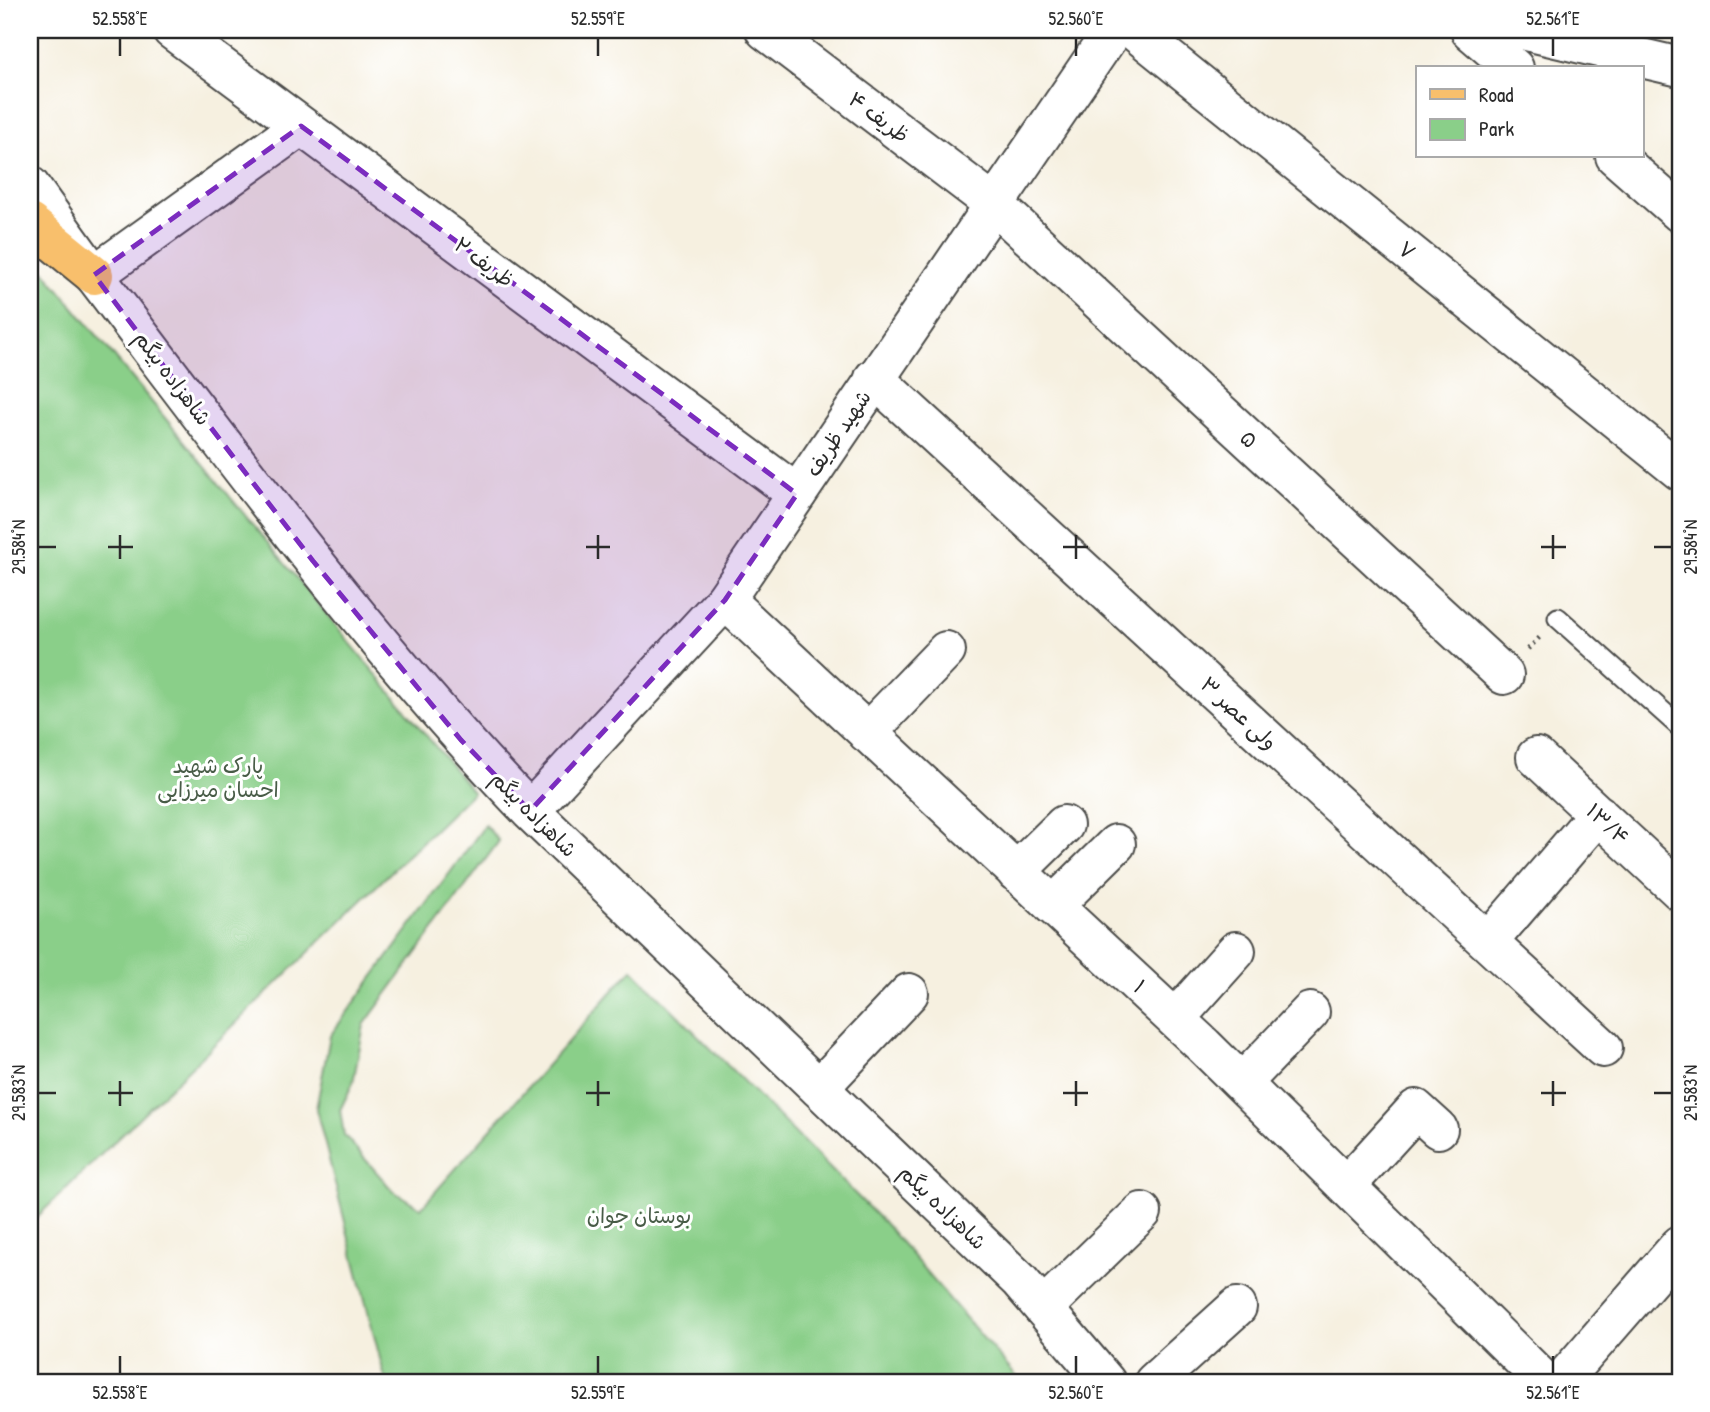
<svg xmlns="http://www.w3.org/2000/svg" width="1710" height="1412" font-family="'Patrick Hand','Playpen Sans Arabic',sans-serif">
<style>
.green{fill:#8acf89;stroke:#5a7d5a;stroke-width:2}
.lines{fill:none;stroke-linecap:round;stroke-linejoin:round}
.service-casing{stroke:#494946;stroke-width:23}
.minor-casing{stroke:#494946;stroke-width:42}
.tertiary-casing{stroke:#494946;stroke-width:42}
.primary-casing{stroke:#494946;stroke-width:42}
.path{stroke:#494946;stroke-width:4.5;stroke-dasharray:2 5;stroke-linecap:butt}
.service{stroke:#fff;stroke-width:19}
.minor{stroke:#fff;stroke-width:38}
.tertiary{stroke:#fff;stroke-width:38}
.primary{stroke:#f8bf6c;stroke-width:38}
.marked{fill:#7b2cbf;fill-opacity:0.2;stroke:#7b2cbf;stroke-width:5;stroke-dasharray:14 9;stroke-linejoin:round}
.ticks{fill:none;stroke:#2b2b2b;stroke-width:2.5}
.labels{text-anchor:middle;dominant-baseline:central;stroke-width:6;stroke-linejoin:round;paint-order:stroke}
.street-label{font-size:21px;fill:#2b2b2b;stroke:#fff}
.park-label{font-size:21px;fill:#485c47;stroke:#fff}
.neatline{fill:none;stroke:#2b2b2b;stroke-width:2.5}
.ticks-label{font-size:18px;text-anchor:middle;fill:#2b2b2b}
</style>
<rect width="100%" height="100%" fill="#fff"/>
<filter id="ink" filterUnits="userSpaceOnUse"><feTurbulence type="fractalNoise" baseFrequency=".0143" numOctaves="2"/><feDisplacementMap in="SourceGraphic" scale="14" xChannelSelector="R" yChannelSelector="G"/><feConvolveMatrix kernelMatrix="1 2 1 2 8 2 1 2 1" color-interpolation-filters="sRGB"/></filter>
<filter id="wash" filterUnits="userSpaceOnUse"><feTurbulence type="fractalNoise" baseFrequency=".00686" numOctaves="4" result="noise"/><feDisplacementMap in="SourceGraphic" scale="28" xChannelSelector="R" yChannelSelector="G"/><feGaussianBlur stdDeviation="1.57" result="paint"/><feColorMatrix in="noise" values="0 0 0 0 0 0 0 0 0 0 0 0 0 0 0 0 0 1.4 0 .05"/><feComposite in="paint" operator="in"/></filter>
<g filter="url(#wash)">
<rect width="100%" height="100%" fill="#f6f0e0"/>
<path class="green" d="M 30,254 L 473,792 L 30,1224 Z
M 485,825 L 499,841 L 364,1025 L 353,1083 L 340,1110 L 344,1135 L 393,1191 L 421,1208 L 632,969 L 885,1224 L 1021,1382 L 386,1382 L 316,1109 L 330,1036 Z"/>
</g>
<g filter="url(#ink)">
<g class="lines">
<g class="service-casing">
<path id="service" d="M 1558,618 L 1680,727"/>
</g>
<g class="minor-casing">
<path id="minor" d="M 172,30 L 797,494
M 765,30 L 994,204 L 1504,675
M 1133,30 L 1680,471
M 1470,30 L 1514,68
M 1522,30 L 1680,67
M 1615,156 L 1680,213
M 30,186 L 94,275 L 301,126
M 874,378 L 1603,1048
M 725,600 L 1204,1046 L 1545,1382
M 867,733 L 946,651
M 1536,757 L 1680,891
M 1016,872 L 1064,825
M 1053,906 L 1116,844
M 1488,942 L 1598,814
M 1175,1019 L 1236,951
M 1242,1083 L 1310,1012
M 819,1088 L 909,993
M 1346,1186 L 1416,1109 L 1438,1129
M 1043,1308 L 1142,1212
M 1154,1382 L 1237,1307
M 1561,1382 L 1680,1245"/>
</g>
<g class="tertiary-casing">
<path id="tertiary" d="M 94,275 C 234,458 370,645 530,811 L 1019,1280 L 1106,1382
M 530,811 L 725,600 L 1113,30"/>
</g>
<g class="primary-casing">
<path id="primary" d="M 30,223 L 94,275"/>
</g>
<path class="path" d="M 1528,649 L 1542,635"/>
<use href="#service" class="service"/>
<use href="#minor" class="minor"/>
<use href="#tertiary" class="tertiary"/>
<use href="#primary" class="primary"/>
</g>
</g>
<path class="marked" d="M 301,126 L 797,494 L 725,600 L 530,811 L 461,740 L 313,561 L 94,275 Z"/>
<path class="ticks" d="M 120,38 L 120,56M 598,38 L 598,56M 1076,38 L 1076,56M 1553,38 L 1553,56M 120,535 L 120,559M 598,535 L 598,559M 1076,535 L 1076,559M 1553,535 L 1553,559M 38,547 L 56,547M 108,547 L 133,547M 586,547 L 610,547M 1063,547 L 1088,547M 1541,547 L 1566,547M 1654,547 L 1672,547M 120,1081 L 120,1106M 598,1081 L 598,1106M 1076,1081 L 1076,1106M 1553,1081 L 1553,1106M 38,1093 L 56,1093M 108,1093 L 133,1093M 586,1093 L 610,1093M 1063,1093 L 1088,1093M 1541,1093 L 1566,1093M 1654,1093 L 1672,1093M 120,1356 L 120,1374M 598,1356 L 598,1374M 1076,1356 L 1076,1374M 1553,1356 L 1553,1374"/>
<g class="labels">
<g class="street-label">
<text transform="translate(879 117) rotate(37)">ظریف ۴</text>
<text transform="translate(1407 250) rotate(39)">۷</text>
<text transform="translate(484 262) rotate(37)">ظریف ۲</text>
<text transform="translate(173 378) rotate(53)">شاهزاده بیگم</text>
<text transform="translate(838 433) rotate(-56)">شهید ظریف</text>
<text transform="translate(1249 439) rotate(43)">۵</text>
<text transform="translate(1239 713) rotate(43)">ولی عصر ۳</text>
<text transform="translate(534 814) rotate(45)">شاهزاده بیگم</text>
<text transform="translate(1608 824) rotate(43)">۱۳/۴</text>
<text transform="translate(1140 986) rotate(43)">۱</text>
<text transform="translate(943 1207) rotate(44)">شاهزاده بیگم</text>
</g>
<g class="park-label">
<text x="218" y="765">پارک شهید<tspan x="218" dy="24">احسان میرزایی</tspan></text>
<text x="639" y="1215">بوستان جوان</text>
</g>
</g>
<rect width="1710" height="1412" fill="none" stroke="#fff" stroke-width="77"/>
<rect x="1416" y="66" width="228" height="91" fill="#ffffff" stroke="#aaaaaa" stroke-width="2"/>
<rect x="1430" y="89" width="35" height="10" fill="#f8bf6c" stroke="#aaaaaa" stroke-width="2"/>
<text x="1479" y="102" font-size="21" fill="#2b2b2b">Road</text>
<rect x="1430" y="119" width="35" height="21" fill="#8acf89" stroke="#aaaaaa" stroke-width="2"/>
<text x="1479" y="136" font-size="21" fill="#2b2b2b">Park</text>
<rect x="38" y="38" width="1634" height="1336" class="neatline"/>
<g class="ticks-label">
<text x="120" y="25">52.558°E</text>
<text x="598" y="25">52.559°E</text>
<text x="1076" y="25">52.560°E</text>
<text x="1553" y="25">52.561°E</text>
<text transform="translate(19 547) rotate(-90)" y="6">29.584°N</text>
<text transform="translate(1691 547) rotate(-90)" y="6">29.584°N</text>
<text transform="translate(19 1093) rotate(-90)" y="6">29.583°N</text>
<text transform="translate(1691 1093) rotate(-90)" y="6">29.583°N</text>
<text x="120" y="1399">52.558°E</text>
<text x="598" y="1399">52.559°E</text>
<text x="1076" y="1399">52.560°E</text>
<text x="1553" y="1399">52.561°E</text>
</g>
</svg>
